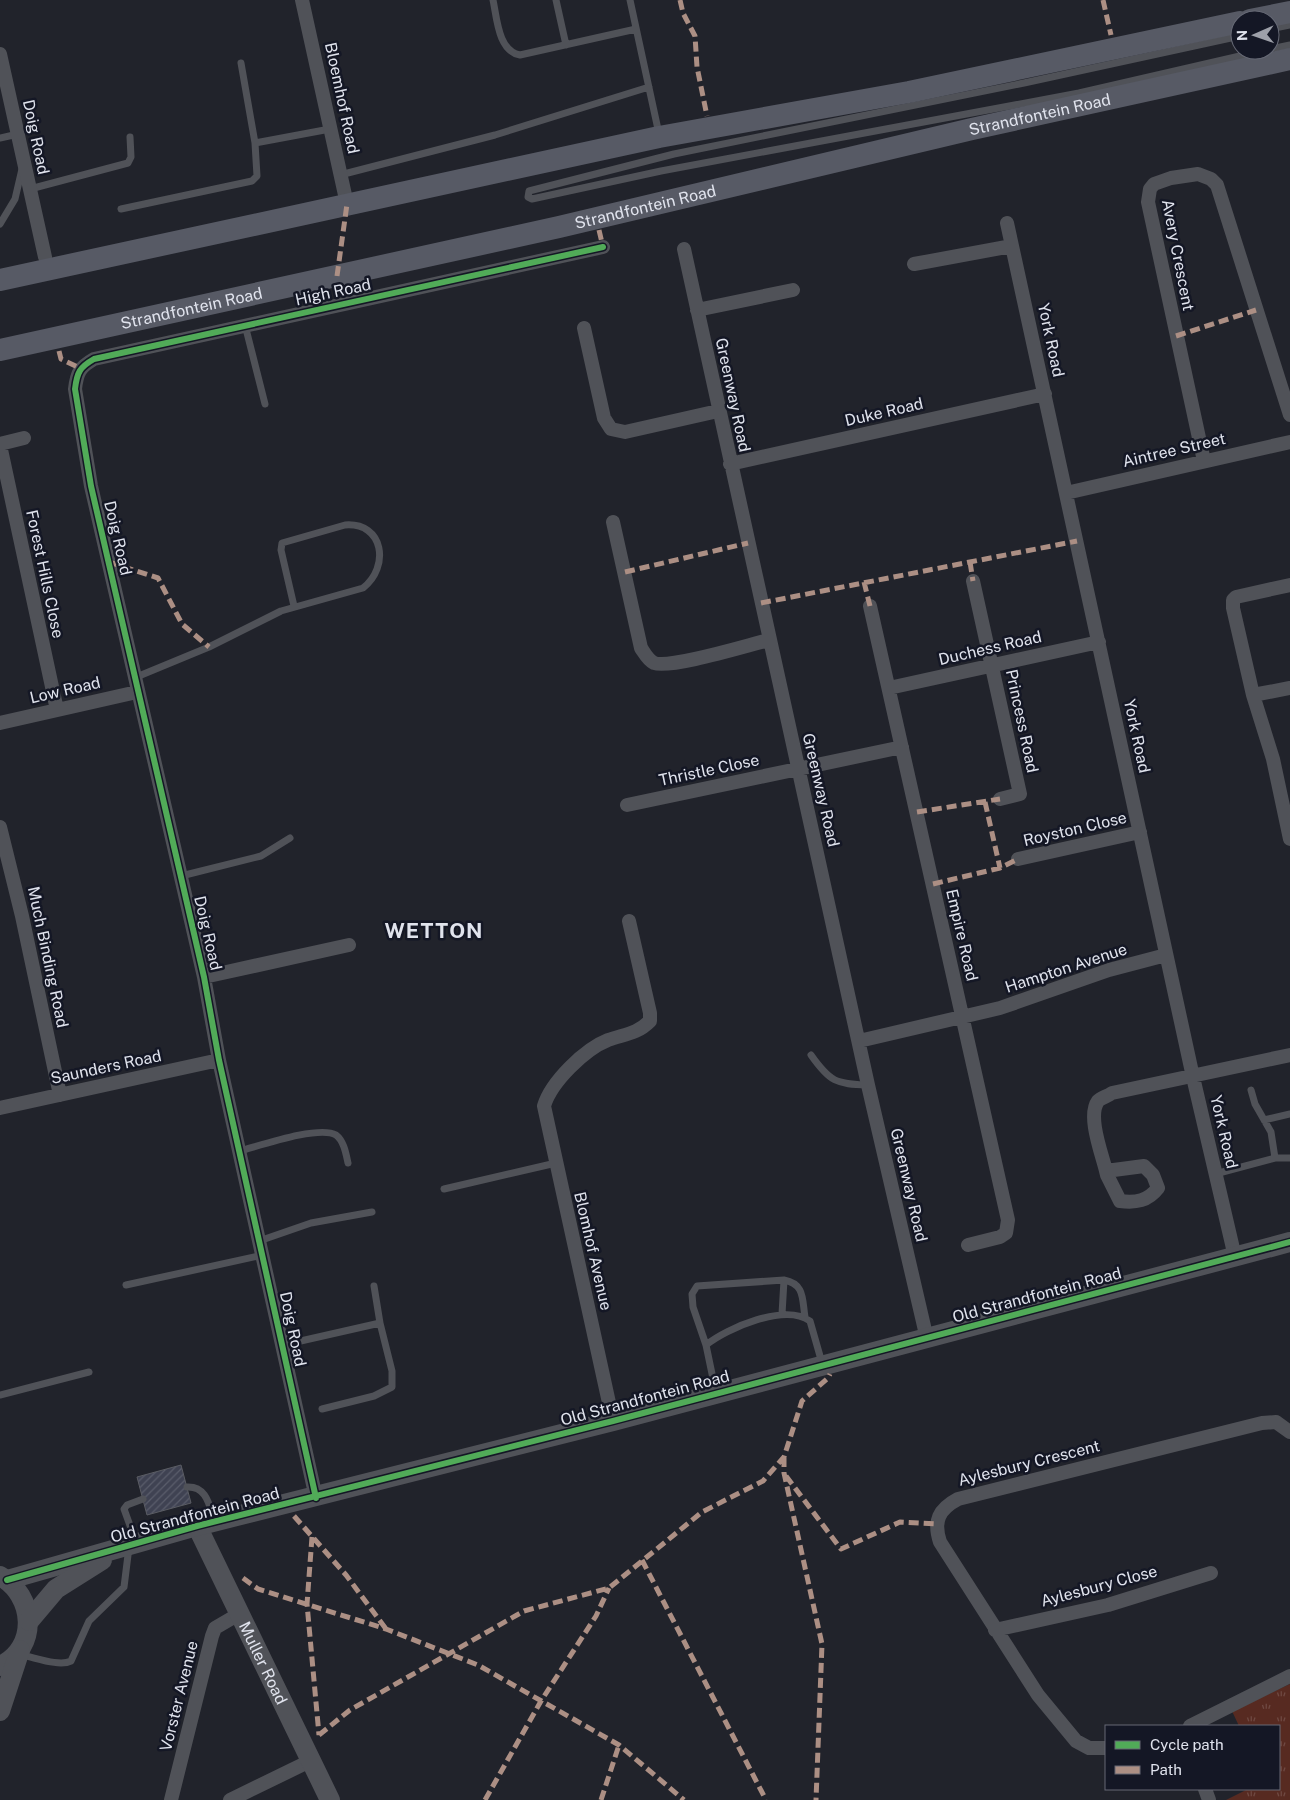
<svg xmlns="http://www.w3.org/2000/svg" width="1290" height="1800" font-family="'Public Sans',sans-serif">
<style>
.grass{fill:url(#grass-tufts)}
.building{fill:url(#building-hatch);stroke:#5a5c63}
.lines{fill:none;stroke-linecap:round;stroke-linejoin:round}
.lane{stroke:#505258;stroke-width:7}
.street{stroke:#505258;stroke-width:14}
.secondary{stroke:#505258;stroke-width:20}
.primary{stroke:#575a65;stroke-width:22}
.quiet{stroke:#ac8f84;stroke-width:5;stroke-dasharray:10 5;stroke-linecap:butt}
.cycleway-casing{stroke:#141725;stroke-width:9}
.cycleway{stroke:#51ab58;stroke-width:6}
.labels{text-anchor:middle;dominant-baseline:central;stroke-width:5;stroke-linejoin:round;paint-order:stroke}
.street-label{font-size:16px;fill:#e0e3ed;stroke:#141725}
.district-label{font-size:21px;font-weight:bold;letter-spacing:1px;fill:#e0e3ed;stroke:#141725}
</style>
<defs>
<pattern id="grass-tufts" width="24" height="20" patternUnits="userSpaceOnUse" patternTransform="scale(1.25)"><rect width="24" height="20" fill="#572a21"/><path d="M3 7l-1-3M5 7V3M7 7l1-3M15 17l-1-3M17 17v-4M19 17l1-3" fill="none" stroke="#6f4942"/></pattern>
<pattern id="building-hatch" width="6" height="6" patternUnits="userSpaceOnUse" patternTransform="scale(1.25)"><rect width="6" height="6" fill="#3f4252"/><path d="M-1 1l2-2M0 6l6-6M5 7l2-2" fill="none" stroke="#5a5d6b"/></pattern>
</defs>
<rect width="100%" height="100%" fill="#21232b"/>
<path class="grass" d="M 1290,1684 L 1290,1800 L 1226,1800 L 1248,1789 L 1279,1789 L 1279,1726 L 1239,1726 L 1232,1711 Z"/>
<path class="building" d="M 181,1465 L 191,1503 L 147,1515 L 137,1477 Z"/>
<g class="lines">
<path class="lane" d="M 493,0 C 497,18 498,51 520,55 L 636,29
M 556,0 L 566,45
M 630,0 L 659,134
M 1270,29 L 1290,25
M 1240,36 L 1024,83 L 674,154 L 529,191 L 528,197 L 532,199 L 661,171 L 1079,93 L 1266,50
M 1270,49 L 1290,45
M 241,63 L 255,143
M 0,138 L 18,134
M 340,175 L 495,135 L 649,87
M 30,189 L 128,163 L 131,157 L 130,137
M 121,209 L 252,181 L 257,176 L 255,143 L 330,129
M 0,224 L 15,199 L 22,169
M 245,325 L 265,404
M 134,678 L 209,647 L 281,611 L 363,588 C 390,567 384,522 345,525 L 282,543 L 281,550 L 294,606
M 181,876 L 261,856 L 290,838
M 811,1055 C 830,1082 836,1084 868,1085
M 1264,1120 L 1290,1114
M 240,1151 C 259,1146 319,1125 336,1135 C 344,1141 346,1154 348,1163
M 1275,1158 L 1290,1158
M 1215,1174 L 1275,1158 L 1271,1132 L 1255,1104 L 1251,1090
M 444,1189 L 556,1163
M 259,1241 L 311,1223 L 372,1212
M 126,1285 L 263,1255
M 782,1314 L 784,1280
M 283,1345 L 380,1323
M 706,1345 C 727,1328 785,1303 810,1321 L 822,1363
M 716,1393 L 706,1345 L 693,1307 L 692,1294 L 697,1286 L 784,1280 C 805,1284 802,1299 805,1317
M 0,1395 L 89,1372
M 322,1409 L 374,1396 L 392,1387 L 392,1371 L 380,1323 L 374,1286
M 187,1487 C 206,1486 209,1504 214,1519
M 136,1542 L 124,1509 L 127,1505 L 143,1499
M 21,1655 C 34,1657 59,1667 71,1661 L 89,1621 L 124,1587 L 129,1547"/>
<path class="street" d="M 302,0 L 347,204
M 0,54 L 45,257
M 1007,223 L 1193,1077 L 1235,1257
M 684,249 L 868,1085 L 927,1339
M 914,264 L 1012,246
M 697,310 L 793,290
M 584,328 L 604,418 L 611,429 L 625,432 L 718,411
M 0,444 L 24,438
M 0,445 L 57,710
M 1204,461 L 1148,202 L 1150,189 L 1154,184 L 1171,178 L 1198,174 L 1211,179 L 1217,185 L 1290,415
M 730,464 L 1045,394
M 1066,493 L 1290,442
M 613,522 L 641,648 C 645,654 648,660 654,663 C 671,669 748,645 769,640
M 973,581 L 1020,794 L 1000,799
M 1290,585 L 1236,597 L 1233,600 L 1233,608 L 1253,695 L 1273,759 L 1290,839
M 870,606 L 1008,1220 L 1006,1233 L 1000,1237 L 968,1245
M 889,688 L 1099,642
M 1253,695 L 1290,688
M 0,723 L 137,692
M 627,805 L 902,747
M 0,827 L 22,916 L 60,1095
M 1018,859 L 1140,832
M 204,977 L 349,945
M 859,1041 L 1000,1008 L 1109,970 L 1166,955
M 0,1108 L 219,1060
M 1106,1171 L 1144,1166 L 1153,1175 L 1158,1188 C 1148,1201 1136,1203 1120,1201 L 1107,1175 L 1106,1171 C 1102,1154 1087,1116 1098,1101 C 1101,1098 1108,1096 1112,1093 L 1290,1055
M 613,1421 L 544,1106 C 551,1082 585,1049 608,1040 C 625,1034 637,1034 650,1021 L 650,1013 L 629,921
M 316,1498 L 219,1060 L 204,977 L 91,486 L 75,389 C 77,372 80,367 94,359 L 603,247
M 995,1630 L 1108,1605 L 1211,1573
M 1190,1726 L 1290,1676
M 1106,1748 L 1089,1748 L 1076,1741 L 1038,1695 L 940,1542 C 933,1521 939,1509 958,1499 L 1262,1423 L 1276,1422 L 1290,1432
M 1205,1789 L 1209,1800
M 171,1800 L 212,1636 L 215,1628 L 239,1614
M 230,1800 L 310,1761"/>
<g class="secondary">
<path id="s1" d="M 197,1526 L 330,1800"/>
<path d="M 0,1576 C 35,1595 39,1648 0,1666"/>
<path d="M 7,1580 L 197,1526 L 613,1421 L 1290,1242"/>
<path d="M 29,1621 L 56,1589 L 102,1560"/>
<path d="M 0,1711 L 20,1650"/>
</g>
<g class="primary">
<path d="M 1250,20 L 1290,12"/>
<path d="M 0,280 L 659,137 L 909,92 L 1240,22"/>
<path id="s2" d="M 0,350 L 559,227 L 972,129 L 1290,59"/>
</g>
<path class="quiet" d="M 680,0 L 683,13 L 695,36 L 697,67 L 707,116
M 1103,0 L 1111,35
M 599,230 L 603,247
M 337,276 L 347,204
M 1176,336 L 1256,310
M 59,351 L 61,359 L 80,368
M 109,562 L 158,578 L 182,624 L 209,647
M 970,562 L 973,581
M 625,572 L 748,543
M 864,582 L 870,606
M 761,603 L 1077,541
M 985,802 L 1000,868
M 917,812 L 1000,799
M 933,884 L 1000,868 L 1018,859
M 784,1457 L 784,1473 L 822,1644 L 816,1800
M 786,1476 L 841,1549 L 900,1522 L 936,1524
M 294,1516 L 346,1575 L 386,1629
M 312,1537 L 307,1604 L 319,1735
M 642,1560 L 766,1800
M 243,1578 L 258,1589 L 386,1629 L 478,1665 L 619,1745 L 684,1800
M 319,1735 L 350,1710 L 524,1611 L 609,1588 L 702,1512 L 763,1481 L 784,1457 L 802,1401 L 828,1378 L 830,1374
M 485,1800 L 541,1701 L 596,1616 L 609,1588
M 601,1800 L 619,1745"/>
<g class="cycleway-casing">
<path id="cycleway" d="M 316,1498 L 219,1060 L 204,977 L 91,486 L 75,389 C 77,372 80,367 94,359 L 603,247
M 7,1580 L 197,1526 L 613,1421 L 1290,1242"/>
</g>
<use href="#cycleway" class="cycleway"/>
</g>
<g class="labels">
<g class="street-label">
<text transform="translate(342 98) rotate(78)">Bloemhof Road</text>
<text stroke="none"><textPath href="#s2" startOffset="1066">Strandfontein Road</textPath></text>
<text transform="translate(36 137) rotate(78)">Doig Road</text>
<text stroke="none"><textPath href="#s2" startOffset="661">Strandfontein Road</textPath></text>
<text transform="translate(1178 255) rotate(79)">Avery Crescent</text>
<text transform="translate(333 292) rotate(-12)">High Road</text>
<text stroke="none"><textPath href="#s2" startOffset="196">Strandfontein Road</textPath></text>
<text transform="translate(1051 340) rotate(78)">York Road</text>
<text transform="translate(733 395) rotate(78)">Greenway Road</text>
<text transform="translate(884 412) rotate(-13)">Duke Road</text>
<text transform="translate(1174 450) rotate(-13)">Aintree Street</text>
<text transform="translate(118 538) rotate(77)">Doig Road</text>
<text transform="translate(45 574) rotate(78)">Forest Hills Close</text>
<text transform="translate(990 648) rotate(-13)">Duchess Road</text>
<text transform="translate(65 690) rotate(-13)">Low Road</text>
<text transform="translate(1022 721) rotate(78)">Princess Road</text>
<text transform="translate(1137 736) rotate(78)">York Road</text>
<text transform="translate(709 770) rotate(-12)">Thristle Close</text>
<text transform="translate(821 790) rotate(77)">Greenway Road</text>
<text transform="translate(1075 829) rotate(-13)">Royston Close</text>
<text transform="translate(208 933) rotate(77)">Doig Road</text>
<text transform="translate(962 935) rotate(77)">Empire Road</text>
<text transform="translate(48 957) rotate(78)">Much Binding Road</text>
<text transform="translate(1066 968) rotate(-18)">Hampton Avenue</text>
<text transform="translate(106 1067) rotate(-12)">Saunders Road</text>
<text transform="translate(1224 1132) rotate(77)">York Road</text>
<text transform="translate(909 1185) rotate(77)">Greenway Road</text>
<text transform="translate(593 1251) rotate(77)">Blomhof Avenue</text>
<text transform="translate(1037 1295) rotate(-15)">Old Strandfontein Road</text>
<text transform="translate(293 1329) rotate(78)">Doig Road</text>
<text transform="translate(645 1398) rotate(-15)">Old Strandfontein Road</text>
<text transform="translate(1029 1463) rotate(-14)">Aylesbury Crescent</text>
<text transform="translate(195 1515) rotate(-15)">Old Strandfontein Road</text>
<text transform="translate(1099 1586) rotate(-15)">Aylesbury Close</text>
<text stroke="none"><textPath href="#s1" startOffset="152">Muller Road</textPath></text>
<text transform="translate(179 1696) rotate(-76)">Vorster Avenue</text>
</g>
<g class="district-label">
<text x="434" y="930">WETTON</text>
</g>
</g>
<rect x="1105" y="1725" width="175" height="65" fill="#141725" stroke="#666975"/>
<rect x="1115" y="1741" width="25" height="8" fill="#51ab58" stroke="#666975"/>
<text x="1150" y="1750" font-size="15" fill="#e0e3ed">Cycle path</text>
<rect x="1115" y="1766" width="25" height="8" fill="#ac8f84" stroke="#666975"/>
<text x="1150" y="1775" font-size="15" fill="#e0e3ed">Path</text>
<g transform="translate(1255 35) rotate(268)"><circle r="24" fill="#141725" stroke="#666975"/>
<path d="M0-4L9 19L0 12L-9 19Z" fill="#9da0a9"/>
<text y="-8" font-size="14" font-weight="bold" text-anchor="middle" fill="#e0e3ed">N</text>
</g>
</svg>
